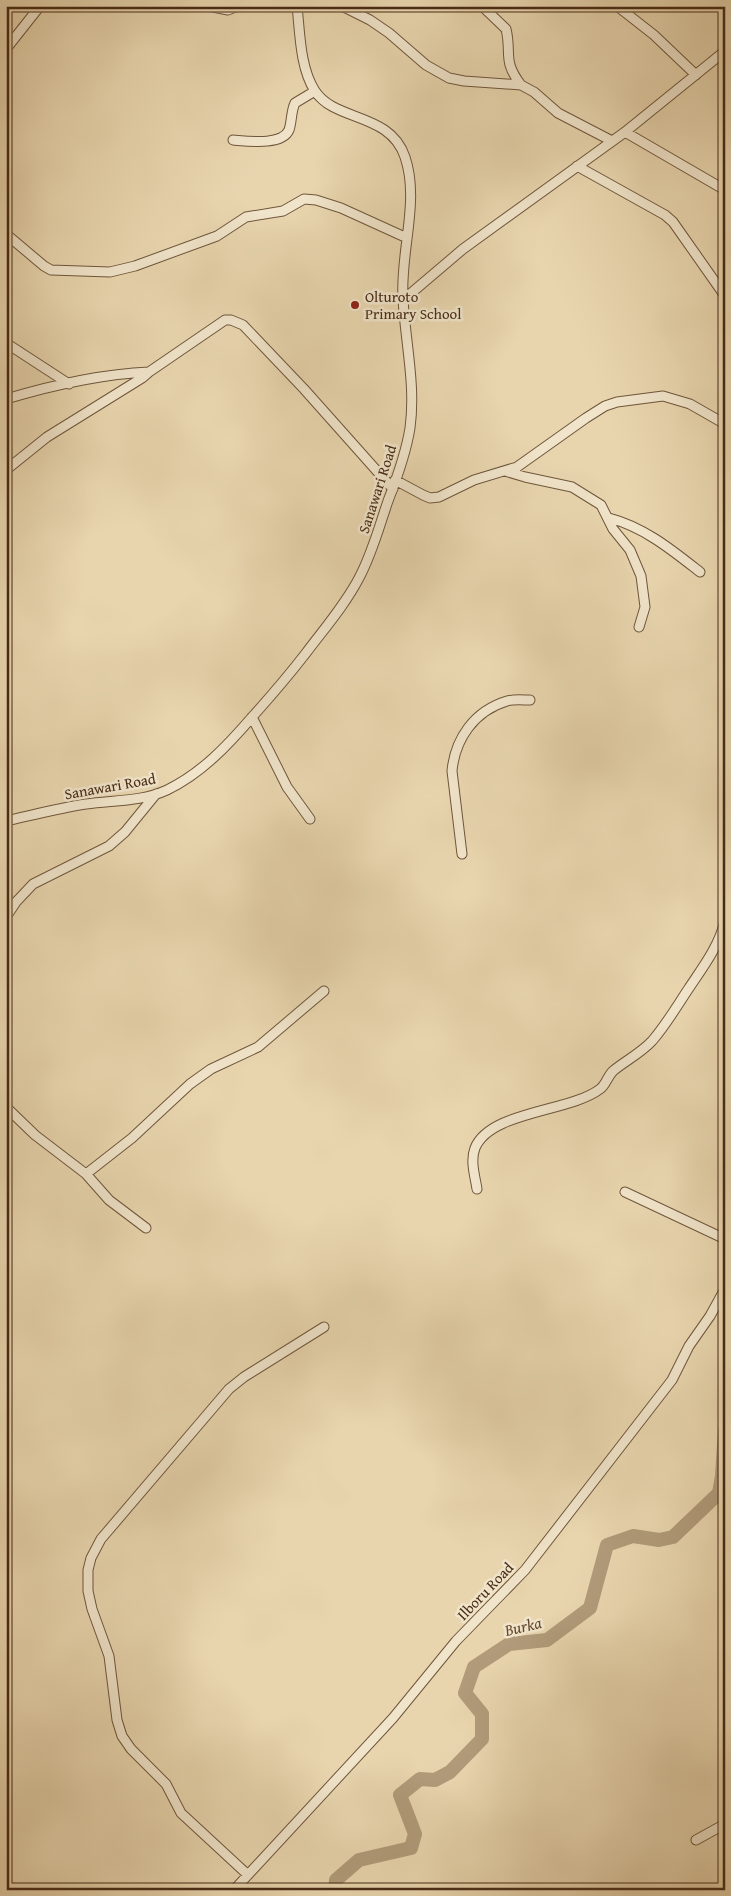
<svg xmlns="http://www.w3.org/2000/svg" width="731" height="1896" font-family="'Gentium Book Plus',serif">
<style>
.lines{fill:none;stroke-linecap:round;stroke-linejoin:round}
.river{stroke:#b19b7a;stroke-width:14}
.minor-casing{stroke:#6f563b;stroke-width:11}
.minor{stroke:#f0e4ca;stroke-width:9}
.poi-dot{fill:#8f2418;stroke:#f0e4ca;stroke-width:2}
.labels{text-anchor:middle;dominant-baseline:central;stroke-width:5;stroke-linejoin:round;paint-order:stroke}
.poi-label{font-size:15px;fill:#472b15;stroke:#f0e4ca;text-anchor:start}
.street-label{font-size:15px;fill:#472b15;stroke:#f0e4ca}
.water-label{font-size:16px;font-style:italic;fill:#62472e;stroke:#f0e4ca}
</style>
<rect width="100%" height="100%" fill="#e8d5ae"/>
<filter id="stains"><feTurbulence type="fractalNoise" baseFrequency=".004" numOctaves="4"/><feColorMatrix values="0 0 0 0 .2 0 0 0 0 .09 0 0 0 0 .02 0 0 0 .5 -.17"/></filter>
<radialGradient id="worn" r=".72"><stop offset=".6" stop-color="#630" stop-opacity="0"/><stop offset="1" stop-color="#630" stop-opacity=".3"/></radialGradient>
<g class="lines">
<path class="river" d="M 335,1890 L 336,1880 L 359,1860 L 411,1848 L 415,1834 L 400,1795 L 420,1779 L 435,1780 L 450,1772 L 482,1739 L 482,1714 L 465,1693 L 474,1667 L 509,1644 L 547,1640 L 590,1608 L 607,1545 L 633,1536 L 659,1540 L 673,1537 L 719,1493 L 722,1476 L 725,1430"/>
<g class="minor-casing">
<path id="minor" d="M 208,6 L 228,10 L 238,6
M 342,6 L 370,20 L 389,33 L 426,65 L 449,78 L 464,81 L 521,85 L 534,92 L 558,113 L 612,141
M 482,6 L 506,29 C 512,54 502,60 521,85
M 617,6 L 654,35 L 696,75
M 6,49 L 40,6
M 625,132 L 725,190
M 233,140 C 247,141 282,146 289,130 C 292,121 291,111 295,103 L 315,91
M 577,166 L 665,215 L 673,222 L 725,296
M 6,234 L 44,266 L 51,270 L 110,272 L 135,266 L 217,236 L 246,217 L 283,211 L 304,199 L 316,200 L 341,208 L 407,238
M 403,300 L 463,249 L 625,132 L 725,51
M 6,343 L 69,384
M 6,399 C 53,385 101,374 149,372
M 6,470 L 47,437 L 142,378 L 149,372 L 225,320 L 231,320 L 243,325 L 304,389 L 393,489
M 505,471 L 525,477 L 572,487 L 601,505 L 613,529 L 630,550 L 641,576 L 645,607 L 639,627
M 395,480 L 423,495 L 430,498 L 439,497 L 474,480 L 517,467 L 586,418 L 605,406 L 617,402 L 663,396 L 690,404 L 725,424
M 609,518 C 644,527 672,550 700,572
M 252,717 L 287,787 L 310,819
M 6,821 C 33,815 59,808 86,804 C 113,800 141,802 167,790 C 202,773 228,745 253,716 C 271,696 289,675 306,653 C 324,629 345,605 359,578 C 372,554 379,527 388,501 C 397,478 406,453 410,428 C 416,385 405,341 403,298 C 400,252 420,201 405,157 C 390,112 335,122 315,91 C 300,68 300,33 297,6
M 462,854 L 452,771 C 455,739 474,711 507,701 C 514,699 523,700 530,700
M 6,917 L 16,902 L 33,884 L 109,846 L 125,832 L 156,794
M 6,1107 L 35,1135 L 86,1174 L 109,1200 L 146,1228
M 86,1174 L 132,1138 L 190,1084 L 211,1069 L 258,1047 L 324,991
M 477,1189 C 475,1176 470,1161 475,1148 C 490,1111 570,1112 600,1089 C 606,1085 607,1077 613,1071 C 625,1061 641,1053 652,1041 C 666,1025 677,1006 689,988 C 703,967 719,946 725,921
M 625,1192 L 725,1239
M 696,1840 L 725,1824
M 248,1875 L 181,1813 L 166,1784 L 131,1749 L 122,1736 L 117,1720 L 109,1656 L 92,1609 L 88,1591 L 88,1570 L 91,1558 L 101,1539 L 229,1389 L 244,1377 L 324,1327
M 234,1890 L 393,1718 L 456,1641 L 525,1570 L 672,1380 L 689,1346 L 710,1316 L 725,1289"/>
</g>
<use href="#minor" class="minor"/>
</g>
<circle class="poi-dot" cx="355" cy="305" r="5"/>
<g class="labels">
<g class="poi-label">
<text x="365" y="296">Olturoto<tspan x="365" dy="17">Primary School</tspan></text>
</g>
<g class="street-label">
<text transform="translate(377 489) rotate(-72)">Sanawari Road</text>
<text transform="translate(110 786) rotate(-10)">Sanawari Road</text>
<text transform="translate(485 1591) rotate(-46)">Ilboru Road</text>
</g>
<g class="water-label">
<text transform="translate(523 1626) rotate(-13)">Burka</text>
</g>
</g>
<rect width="731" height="1896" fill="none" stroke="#e8d5ae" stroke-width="25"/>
<rect x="8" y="8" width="716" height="1881" fill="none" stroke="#472b15" stroke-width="2.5"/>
<rect x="12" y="12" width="706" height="1871" fill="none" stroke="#472b15"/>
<rect width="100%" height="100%" filter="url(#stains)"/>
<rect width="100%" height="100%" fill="url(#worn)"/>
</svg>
